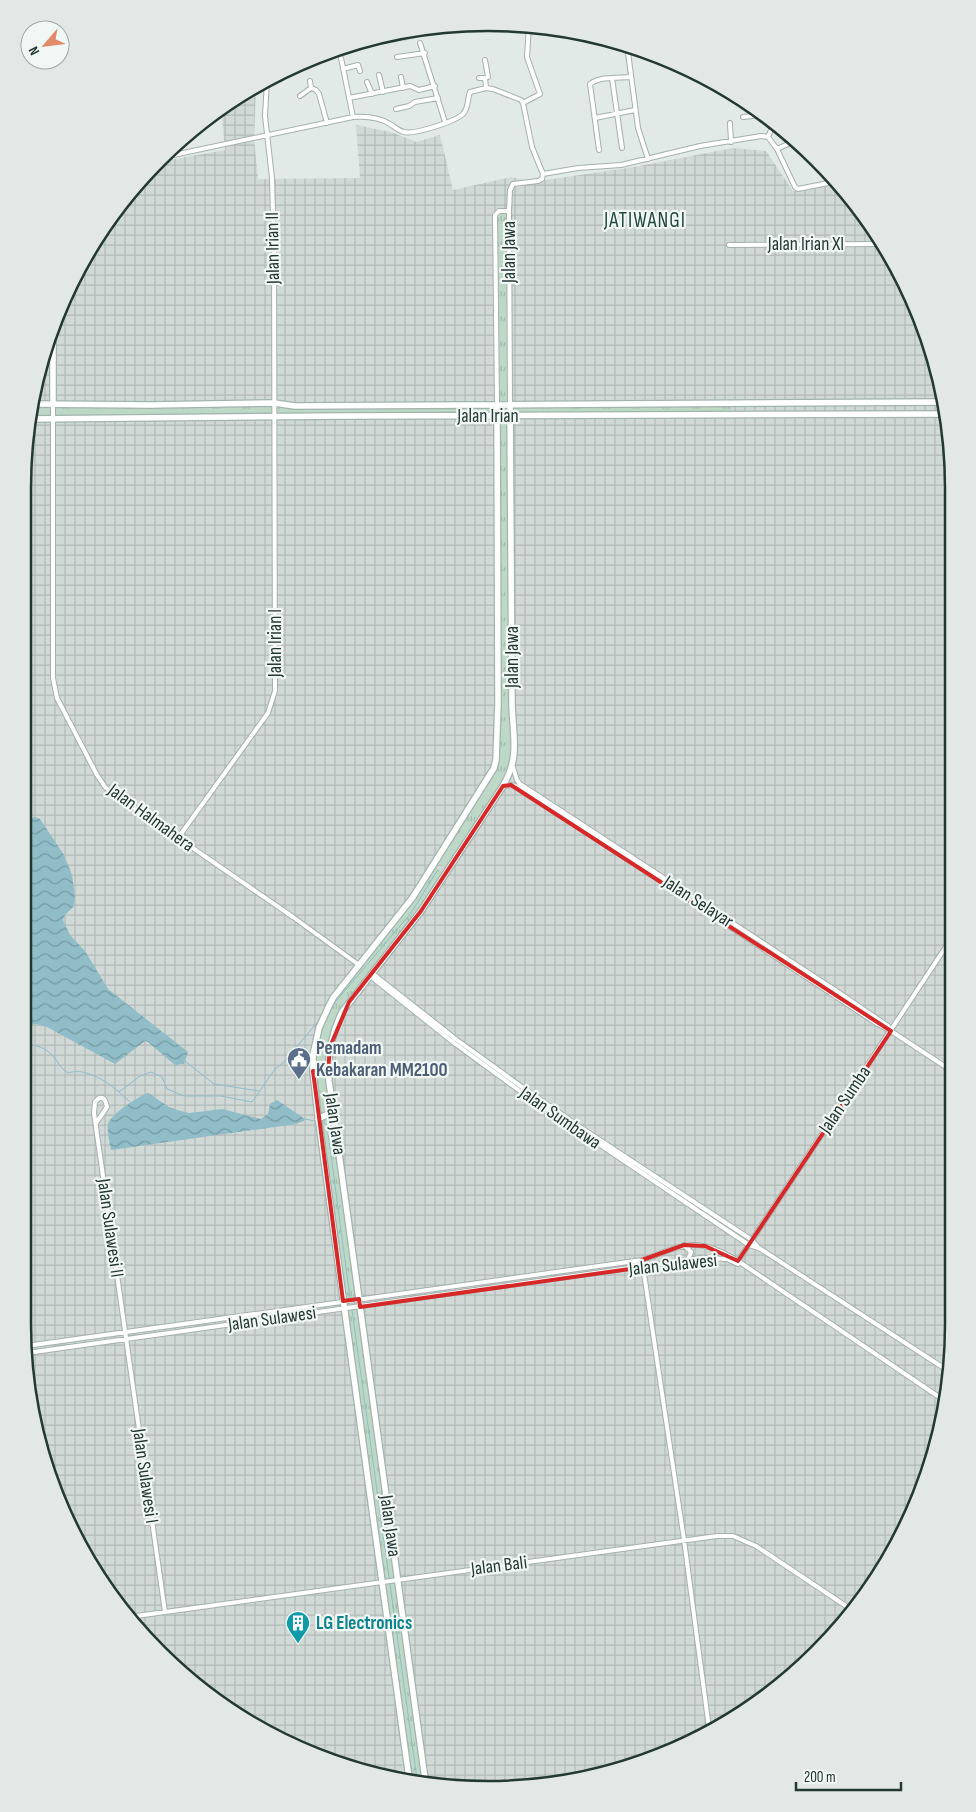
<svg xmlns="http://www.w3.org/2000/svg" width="976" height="1812" font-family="'Sofia Sans Condensed',sans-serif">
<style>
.industrial{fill:url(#industrial-grid)}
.grass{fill:url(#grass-tufts);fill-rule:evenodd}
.water{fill:url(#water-waves)}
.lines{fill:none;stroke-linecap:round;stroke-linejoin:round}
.stream{stroke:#90bdc8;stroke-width:1}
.street-casing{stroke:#a5b1ad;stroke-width:6}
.secondary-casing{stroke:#a2b4ae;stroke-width:8}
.street{stroke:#fff;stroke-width:4}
.secondary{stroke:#fff;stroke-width:5.5}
.marked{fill:none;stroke:#d62828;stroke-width:4;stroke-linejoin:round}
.labels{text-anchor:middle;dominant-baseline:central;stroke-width:4.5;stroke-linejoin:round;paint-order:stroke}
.street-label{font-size:19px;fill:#243834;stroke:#f1f7f4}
.service-label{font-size:19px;font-weight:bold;fill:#4e5e75;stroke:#f1f7f4;text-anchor:start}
.culture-label{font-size:19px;font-weight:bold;fill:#0d838f;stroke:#f1f7f4;text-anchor:start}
.quarter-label{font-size:21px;letter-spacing:1px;fill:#224840;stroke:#f1f7f4}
.rim{fill:none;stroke:#243834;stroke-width:2.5}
</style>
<defs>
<pattern id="industrial-grid" width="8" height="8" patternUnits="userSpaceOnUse" patternTransform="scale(1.25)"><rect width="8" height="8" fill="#d0d9d5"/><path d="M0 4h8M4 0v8" fill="none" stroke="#b2bbb7"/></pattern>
<pattern id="grass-tufts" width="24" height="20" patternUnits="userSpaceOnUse" patternTransform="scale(1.25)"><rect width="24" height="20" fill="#bdd8c6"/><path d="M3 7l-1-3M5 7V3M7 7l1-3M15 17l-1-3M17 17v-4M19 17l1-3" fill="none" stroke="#a2baab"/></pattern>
<pattern id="water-waves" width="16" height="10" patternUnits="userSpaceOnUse" patternTransform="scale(1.25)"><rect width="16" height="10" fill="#90bdc8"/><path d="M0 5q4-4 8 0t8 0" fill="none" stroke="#759ba3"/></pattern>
</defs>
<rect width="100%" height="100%" fill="#e1eae6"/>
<path class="industrial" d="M 408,32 L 409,40 L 323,55 L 367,38 Z
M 256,87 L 254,139 L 258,179 L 360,178 L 356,125 L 391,132 L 416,142 L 440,135 L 453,190 L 511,177 L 532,182 L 634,167 L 733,148 L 766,151 L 793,191 L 836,185 L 875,230 L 929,338 L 950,428 L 953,1354 L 938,1445 L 891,1556 L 795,1674 L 666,1754 L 519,1788 L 368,1774 L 230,1711 L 119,1608 L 47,1474 L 23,1324 L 23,458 L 38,367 L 85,256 L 138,181 L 158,162 L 225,150 L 221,108 Z"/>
<path class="grass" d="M 509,211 L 510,404 L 731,403 L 731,415 L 511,416 L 513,767 L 448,869 L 435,861 L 496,760 L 496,416 L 30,419 L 32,404 L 496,404 L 496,212 ZM 510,404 L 511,416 L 497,416 L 497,405 Z
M 433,866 L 445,874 L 342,1012 L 328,1059 L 359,1299 L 343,1301 L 313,1055 L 315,1043 L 333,998 L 413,897 Z
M 360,1307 L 425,1779 L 409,1778 L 344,1309 Z"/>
<path class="water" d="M 23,817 L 25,821 L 35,817 L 40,819 L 64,855 L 72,875 L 75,897 L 74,906 L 65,915 L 63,920 L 70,935 L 85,951 L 108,989 L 188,1052 L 184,1064 L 180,1064 L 176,1066 L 148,1042 L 145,1041 L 115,1064 L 47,1027 L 36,1024 L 23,1026 Z
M 148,1093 L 169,1107 L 177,1110 L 189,1113 L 222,1109 L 261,1119 L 268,1114 L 270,1104 L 277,1100 L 305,1119 L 304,1121 L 296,1124 L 111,1150 C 110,1143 107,1133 108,1125 C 109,1115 139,1096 148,1093 Z"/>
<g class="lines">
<path class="stream" d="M 331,1007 L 411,913 L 437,871
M 23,1046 C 38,1043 48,1049 57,1061 C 60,1066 63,1070 68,1073 C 85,1067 106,1081 119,1092 L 140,1076 L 151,1072 L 162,1077 L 167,1089 L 184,1096 L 221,1096 L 252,1102 L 275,1069 L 284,1062 L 320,1019
M 185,1061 L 214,1084 L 259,1091
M 119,1092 L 130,1102
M 305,1119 L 315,1121
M 323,1122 L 327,1125 L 350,1298
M 352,1310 L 417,1779"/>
<g class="street-casing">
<path id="street" d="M 420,43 L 445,122
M 627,45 L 638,128 L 648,159
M 397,57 L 425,53
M 341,58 L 353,117
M 485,60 L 488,77
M 343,69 L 358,65 L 360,71
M 379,75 L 383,92
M 401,77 L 403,88
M 479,78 L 485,78 L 486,88
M 612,78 L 622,148
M 310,81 L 311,88 L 316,90 L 319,94 L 327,123
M 367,82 L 372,94
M 300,96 L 311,88
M 349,98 L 410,86 L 419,90 L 435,86
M 523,103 L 540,94 L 527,57 L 529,26
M 396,109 L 409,106 L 415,102 L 438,98
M 743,117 L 762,115
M 595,118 L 635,110
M 730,123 L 731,142
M 768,137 L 772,128 L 772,122
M 777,149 L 797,140
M 599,150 L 590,84 C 600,76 618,78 631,77
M 164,157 L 353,117 C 366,116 379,117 390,124 C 395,127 399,131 404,132 C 414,135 456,121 463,114 C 469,107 467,100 470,92 L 486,88 L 493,89 L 521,100 L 523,103 L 532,147 L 543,174
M 729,245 L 882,244
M 53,404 L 53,678 L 57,698 L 97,775 L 105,787 L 110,791 L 293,917 L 359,965
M 510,404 L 509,211 L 510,190 L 513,184 L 538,181 L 542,179 L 543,174 L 578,168 L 621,165 L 700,146 L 761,136 L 768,137 L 777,149 L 795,187 L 798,189 L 833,182
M 497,405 L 495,215 L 499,211 L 509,211
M 503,786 L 511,785 L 518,787 L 876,1023 L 891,1031 L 888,1026 L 838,992 L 520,784 L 517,780 L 513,767
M 178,838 L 268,713 L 275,691 L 274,250 L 272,178 L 265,116 L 267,80
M 372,973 L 457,1040 L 522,1087 L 580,1127 L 752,1240 L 759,1248 L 950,1372
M 370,976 L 454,1043 L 520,1091 L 749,1245 L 759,1248
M 891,1031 L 952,1071
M 96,1123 L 107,1107 C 106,1102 105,1097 99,1098 L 95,1102 L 94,1113 L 165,1612
M 684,1245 L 691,1252 L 688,1260
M 642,1260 L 684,1540 L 709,1728
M 738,1261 L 951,939
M 26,1346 L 642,1260 C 685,1245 695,1235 738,1261 L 945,1401
M 27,1353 L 701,1258 L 727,1259 L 738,1264
M 129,1617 L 717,1536 L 733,1536 L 756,1546 L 849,1608"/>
</g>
<g class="secondary-casing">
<path id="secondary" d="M 51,338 L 53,343 L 53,404
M 32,404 L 151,405 L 274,403 L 295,406 L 944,402
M 30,419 L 346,416 L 946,414
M 313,1071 L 328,1071
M 318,1119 L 326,1115 L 334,1115
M 409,1778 L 318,1116 L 313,1071 L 313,1055 L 319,1028 L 328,1008 L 333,998 L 413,897 L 494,768 L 496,760 L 498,703 L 497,405
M 425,1779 L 329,1081 C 327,1057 331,1035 342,1012 L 421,911 L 503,786 C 520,757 513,737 512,705 L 510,404"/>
</g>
<use href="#street" class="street"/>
<use href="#secondary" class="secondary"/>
</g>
<path class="marked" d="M 511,785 L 891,1031 L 738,1261 L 705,1246 L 684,1245 L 642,1260 L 644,1267 L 360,1307 L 359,1299 L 343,1301 L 313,1071 L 328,1071 L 330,1047 L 349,1002 L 421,911 L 503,786 Z"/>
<defs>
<g id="civic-pin" transform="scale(1.25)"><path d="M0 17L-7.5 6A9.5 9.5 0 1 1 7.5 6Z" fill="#5c6f8a" stroke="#f1f7f4"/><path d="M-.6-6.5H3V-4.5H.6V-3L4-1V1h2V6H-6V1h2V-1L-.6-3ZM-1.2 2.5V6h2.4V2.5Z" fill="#fff"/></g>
<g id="building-pin" transform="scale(1.25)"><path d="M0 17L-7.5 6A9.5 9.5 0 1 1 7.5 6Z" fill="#0f9aa8" stroke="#f1f7f4"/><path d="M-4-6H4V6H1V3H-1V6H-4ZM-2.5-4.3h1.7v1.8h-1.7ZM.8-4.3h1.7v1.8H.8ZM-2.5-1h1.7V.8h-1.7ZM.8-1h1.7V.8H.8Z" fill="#fff"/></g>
</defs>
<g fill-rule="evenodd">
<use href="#civic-pin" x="299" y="1059"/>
<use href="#building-pin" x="298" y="1623"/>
</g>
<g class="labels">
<g class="street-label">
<text x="806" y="244">Jalan Irian XI</text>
<text transform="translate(273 248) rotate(-91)">Jalan Irian II</text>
<text transform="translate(509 252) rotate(-90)">Jalan Jawa</text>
<text x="488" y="416">Jalan Irian</text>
<text transform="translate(275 643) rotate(-90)">Jalan Irian I</text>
<text transform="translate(512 657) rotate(-90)">Jalan Jawa</text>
<text transform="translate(151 818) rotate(36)">Jalan Halmahera</text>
<text transform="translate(698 902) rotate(33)">Jalan Selayar</text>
<text transform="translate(845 1100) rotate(-56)">Jalan Sumba</text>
<text transform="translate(560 1118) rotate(35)">Jalan Sumbawa</text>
<text transform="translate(335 1124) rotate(82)">Jalan Jawa</text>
<text transform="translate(110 1228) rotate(82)">Jalan Sulawesi II</text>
<text transform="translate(673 1265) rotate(-6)">Jalan Sulawesi</text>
<text transform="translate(272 1319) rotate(-8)">Jalan Sulawesi</text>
<text transform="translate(145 1476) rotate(82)">Jalan Sulawesi I</text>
<text transform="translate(390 1526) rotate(82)">Jalan Jawa</text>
<text transform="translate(499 1566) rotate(-7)">Jalan Bali</text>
</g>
<g class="service-label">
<text x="316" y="1048">Pemadam<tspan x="316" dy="22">Kebakaran MM2100</tspan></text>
</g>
<g class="culture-label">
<text x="316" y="1623">LG Electronics</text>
</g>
<g class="quarter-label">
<text x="645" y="220">JATIWANGI</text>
</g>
</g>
<path d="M0 0H976V1812H0ZM488 31H488A457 457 0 0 1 945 488V1324A457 457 0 0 1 488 1781H488A457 457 0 0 1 31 1324V488A457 457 0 0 1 488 31Z" fill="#e1e8e5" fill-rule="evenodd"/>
<path class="rim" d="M488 31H488A457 457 0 0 1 945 488V1324A457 457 0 0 1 488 1781H488A457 457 0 0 1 31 1324V488A457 457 0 0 1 488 31Z"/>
<g transform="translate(45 45) rotate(242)"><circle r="24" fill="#f1f7f4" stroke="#9faba7"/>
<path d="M0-4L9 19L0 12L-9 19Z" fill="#e08c69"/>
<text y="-8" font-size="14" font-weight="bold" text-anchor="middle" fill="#243834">N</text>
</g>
<path d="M796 1782v8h105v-8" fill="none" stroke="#243834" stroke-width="2.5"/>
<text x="804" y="1782" font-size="15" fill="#243834" stroke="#f1f7f4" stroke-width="4" paint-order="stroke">200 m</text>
</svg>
